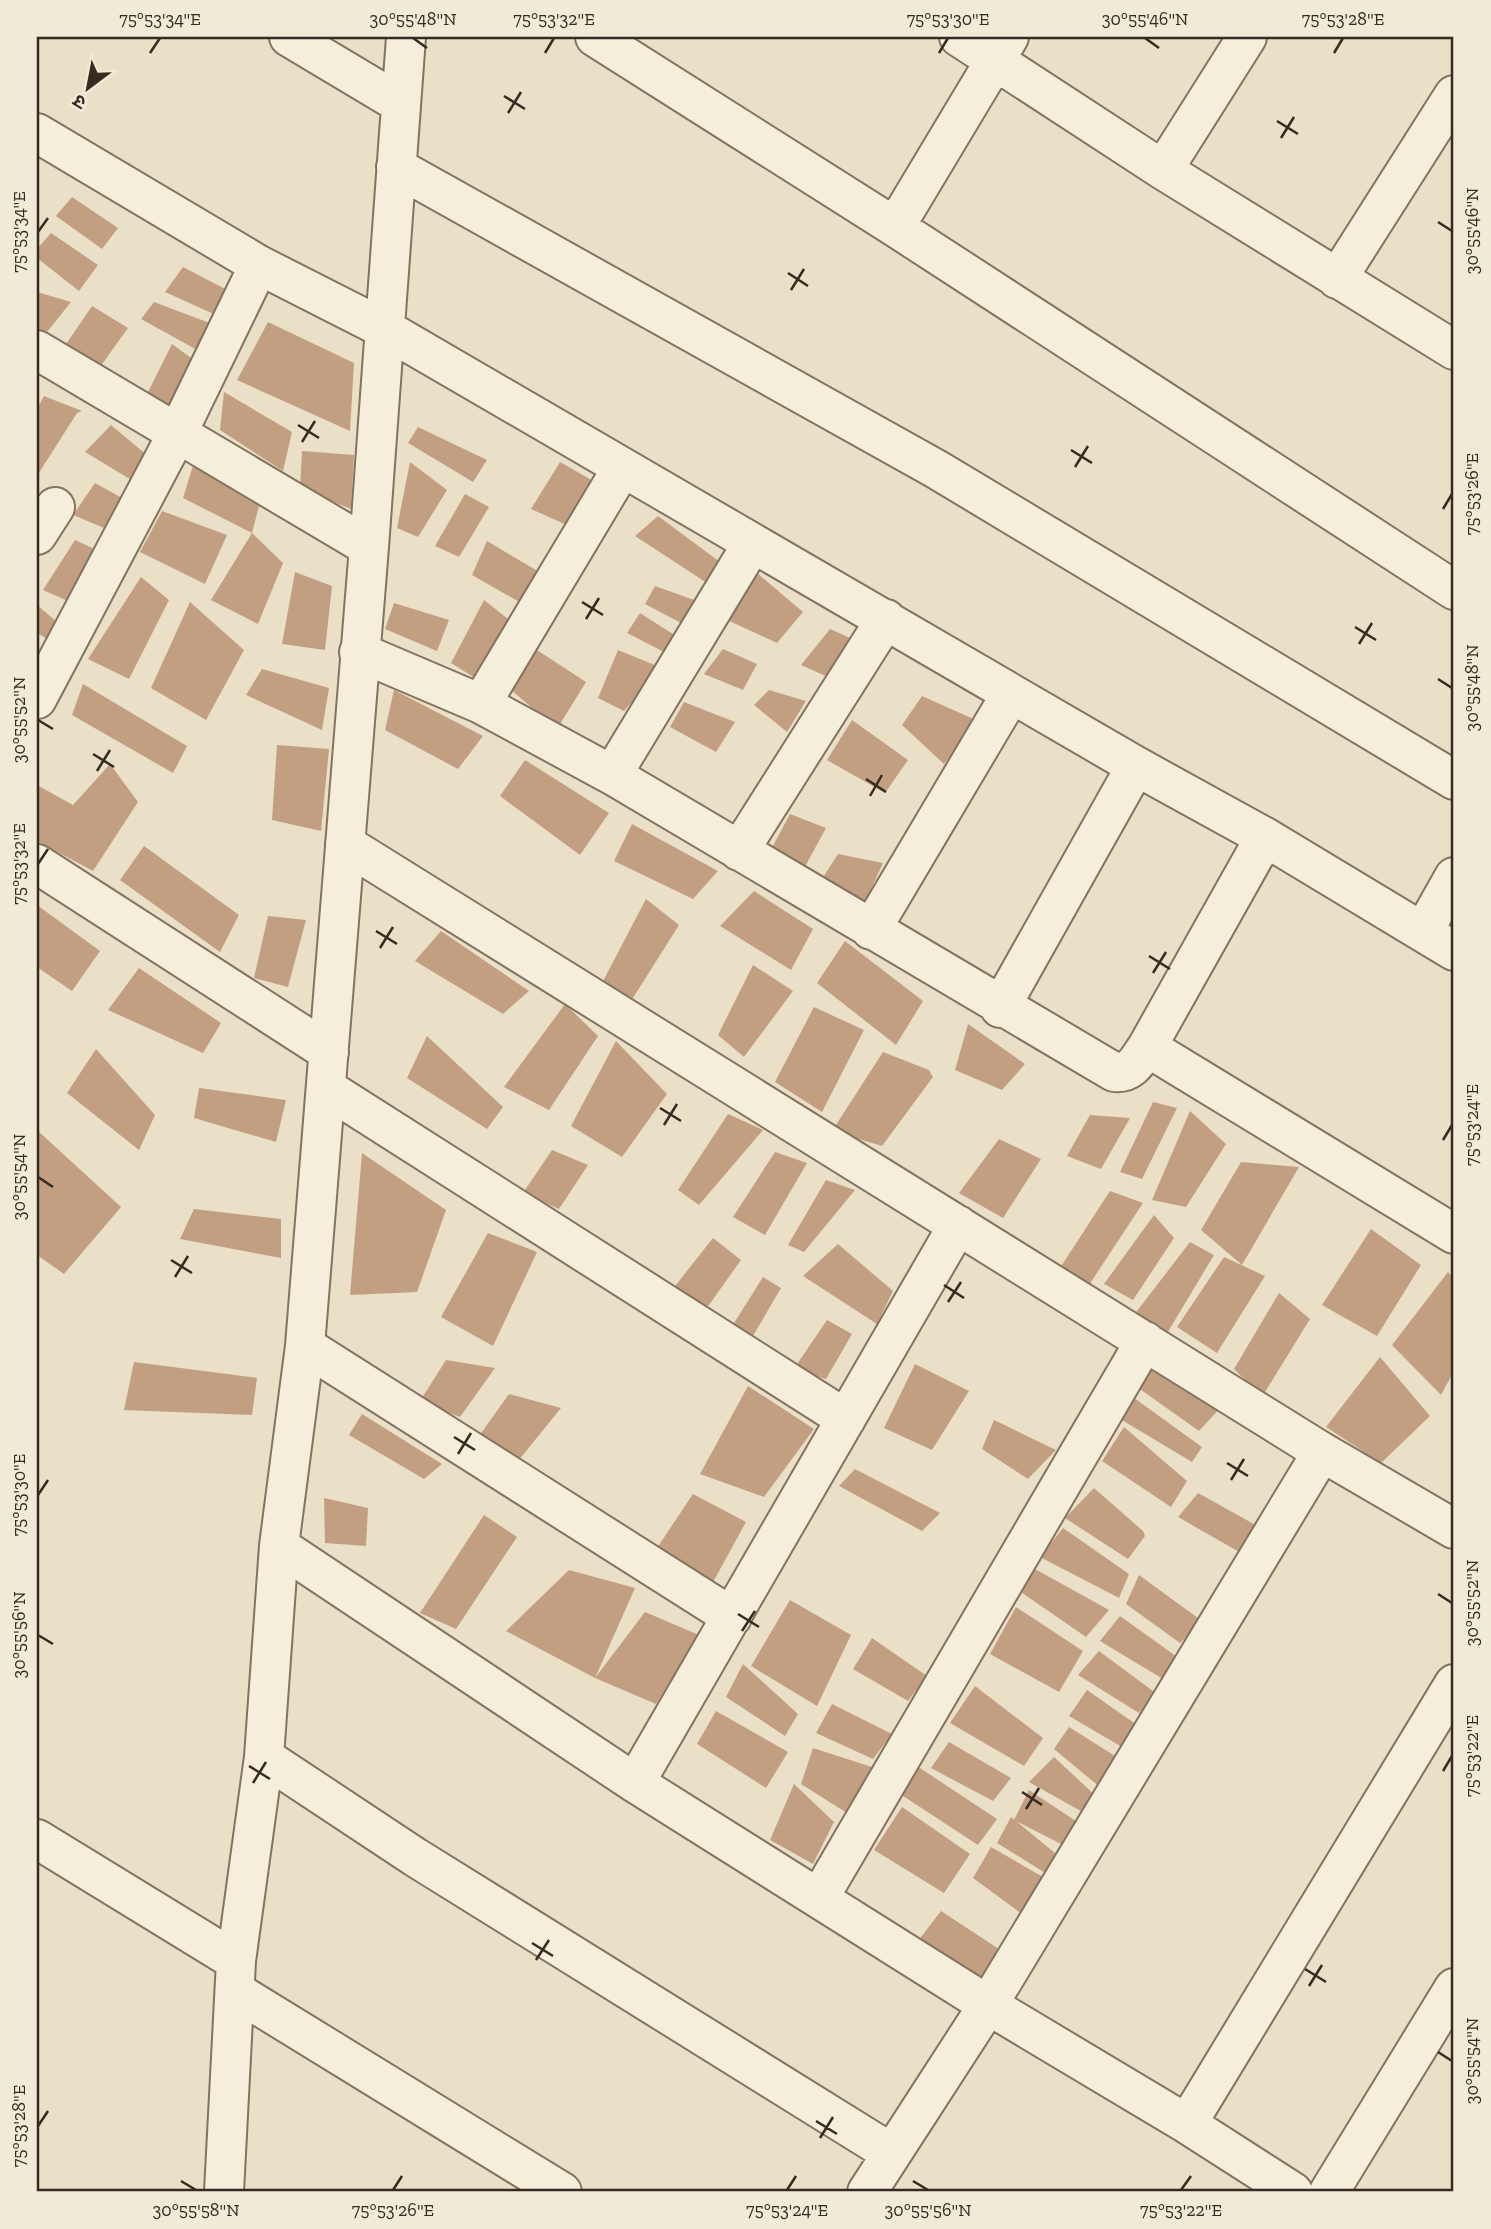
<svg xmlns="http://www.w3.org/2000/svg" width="1491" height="2229" font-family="'Zilla Slab','Noto Sans Devanagari',serif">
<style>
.building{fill:#c39f82}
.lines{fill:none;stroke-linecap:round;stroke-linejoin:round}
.minor-casing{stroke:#83735f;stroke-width:42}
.minor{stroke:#f5eeda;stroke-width:38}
.ticks{fill:none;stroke:#352b21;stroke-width:2.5}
.neatline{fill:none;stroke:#352b21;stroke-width:2.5}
.ticks-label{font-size:18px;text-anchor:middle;fill:#352b21}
</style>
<rect width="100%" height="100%" fill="#e9e0c7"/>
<path class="building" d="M 72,197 L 118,228 L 102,249 L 56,216 Z
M 51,233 L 98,265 L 79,291 L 37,258 L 37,249 Z
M 183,267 L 229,291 L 218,316 L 165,292 Z
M 37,292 L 71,302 L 43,337 L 37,334 Z
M 154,302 L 215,325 L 199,351 L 141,319 Z
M 92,306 L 128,328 L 95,374 L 60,353 Z
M 268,322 L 354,363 L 350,431 L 237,380 Z
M 172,344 L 198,363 L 165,414 L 143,402 Z
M 224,392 L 292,432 L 283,471 L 220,430 Z
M 44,396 L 82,411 L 77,413 L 37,476 L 37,409 Z
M 111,425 L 148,456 L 133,481 L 85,452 Z
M 418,427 L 487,460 L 473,482 L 408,443 Z
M 302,451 L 354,455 L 351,509 L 300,489 Z
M 195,459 L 259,506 L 252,533 L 283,563 L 258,624 L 211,600 L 252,533 L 183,498 Z
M 410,462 L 447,490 L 418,537 L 397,528 Z
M 560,462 L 595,482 L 569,526 L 531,509 Z
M 95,483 L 122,498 L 109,530 L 73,515 Z
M 465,494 L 489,507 L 459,557 L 435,546 Z
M 162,511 L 227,535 L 205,584 L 140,552 Z
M 658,516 L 720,562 L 707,583 L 635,536 Z
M 75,540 L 99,551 L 70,602 L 43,590 Z
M 487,541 L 541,573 L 528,607 L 472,575 Z
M 295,572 L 332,586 L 325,650 L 282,644 Z
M 757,573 L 803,612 L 777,643 L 725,619 Z
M 141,577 L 169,600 L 129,679 L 88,659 Z
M 655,586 L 697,601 L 681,623 L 645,604 Z
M 484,600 L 513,623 L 480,681 L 451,663 Z
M 190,602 L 244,650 L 206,720 L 151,688 Z
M 394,603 L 449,620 L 437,651 L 385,629 Z
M 37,605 L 62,626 L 51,641 L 37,633 Z
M 640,613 L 679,638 L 668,654 L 627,633 Z
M 830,629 L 859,642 L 830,678 L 801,665 Z
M 723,649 L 757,664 L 743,690 L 704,674 Z
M 537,650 L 586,682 L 557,729 L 511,690 Z
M 618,650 L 662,668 L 624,711 L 598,698 Z
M 262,669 L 329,688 L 322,730 L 246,695 Z
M 83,684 L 187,746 L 173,773 L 72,715 Z
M 394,690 L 483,736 L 458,769 L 385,730 Z
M 769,690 L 806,701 L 787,732 L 754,705 Z
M 922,696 L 978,721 L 944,764 L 902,725 Z
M 684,702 L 735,722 L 716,752 L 670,727 Z
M 852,720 L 908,760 L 885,793 L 827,760 Z
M 277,745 L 329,749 L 321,831 L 272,820 Z
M 525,760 L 609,813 L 580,855 L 500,796 Z
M 110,764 L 138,802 L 93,871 L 37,841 L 37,785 L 73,805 Z
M 790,814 L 826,828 L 801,874 L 768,855 Z
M 632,824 L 718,871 L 693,899 L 614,861 Z
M 144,846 L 239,915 L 220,952 L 120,880 Z
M 838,854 L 883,863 L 861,911 L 815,890 Z
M 754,891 L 813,929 L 791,970 L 720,926 Z
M 646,899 L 679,925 L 633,998 L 602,983 Z
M 37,905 L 100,951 L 72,991 L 37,967 Z
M 268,916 L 306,920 L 288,987 L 254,978 Z
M 441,931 L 529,991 L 503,1014 L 415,961 Z
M 845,941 L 923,1001 L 896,1045 L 817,983 Z
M 753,965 L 793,991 L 744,1057 L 718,1035 Z
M 139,968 L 221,1023 L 203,1053 L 108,1010 Z
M 565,1004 L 598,1036 L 549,1110 L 504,1087 Z
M 814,1007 L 864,1030 L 822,1112 L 775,1082 Z
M 968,1024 L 1025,1064 L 1002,1090 L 955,1070 Z
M 427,1036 L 503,1107 L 487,1129 L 407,1078 Z
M 616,1041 L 667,1094 L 622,1157 L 571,1126 Z
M 96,1049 L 155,1115 L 139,1150 L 67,1093 Z
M 883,1052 L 929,1070 L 933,1077 L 882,1146 L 832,1131 Z
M 199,1088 L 286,1100 L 276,1142 L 194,1118 Z
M 1153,1102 L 1177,1108 L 1142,1179 L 1120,1172 Z
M 1190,1111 L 1226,1144 L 1186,1207 L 1152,1200 Z
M 728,1114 L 763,1130 L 699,1205 L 678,1190 Z
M 1090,1115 L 1130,1118 L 1101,1169 L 1067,1156 Z
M 37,1130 L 121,1207 L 64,1274 L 37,1255 Z
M 999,1139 L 1041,1159 L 1003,1218 L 959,1193 Z
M 552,1150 L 588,1165 L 559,1209 L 523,1193 Z
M 775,1152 L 807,1163 L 765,1235 L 733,1217 Z
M 362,1153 L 446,1210 L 417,1292 L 350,1295 Z
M 1241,1162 L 1299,1167 L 1242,1265 L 1201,1230 Z
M 826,1180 L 855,1190 L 804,1252 L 788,1245 Z
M 1110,1191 L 1143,1203 L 1089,1285 L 1060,1268 Z
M 194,1209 L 281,1219 L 281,1258 L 180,1239 Z
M 1154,1215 L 1174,1238 L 1133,1300 L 1104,1284 Z
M 1371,1229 L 1421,1265 L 1377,1336 L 1322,1305 Z
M 488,1233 L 537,1252 L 493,1346 L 441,1317 Z
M 713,1238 L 741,1260 L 704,1312 L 668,1295 Z
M 1190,1242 L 1214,1255 L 1166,1335 L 1134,1315 Z
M 838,1244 L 893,1291 L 877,1324 L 803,1276 Z
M 1224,1257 L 1265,1276 L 1217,1353 L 1177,1327 Z
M 1448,1272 L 1454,1278 L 1454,1371 L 1441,1395 L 1392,1345 Z
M 763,1277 L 781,1288 L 753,1336 L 729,1331 Z
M 1279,1293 L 1310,1319 L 1262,1397 L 1234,1369 Z
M 827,1320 L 852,1334 L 826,1379 L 793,1370 Z
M 1380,1357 L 1430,1416 L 1381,1463 L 1326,1427 Z
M 446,1360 L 495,1368 L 460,1417 L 420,1401 Z
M 1158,1361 L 1222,1406 L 1199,1431 L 1137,1387 Z
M 134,1362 L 257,1378 L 252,1415 L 124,1410 Z
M 915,1364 L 969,1391 L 932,1450 L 884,1428 Z
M 748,1386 L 814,1429 L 764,1497 L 700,1474 Z
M 509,1394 L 561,1408 L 518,1461 L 479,1436 Z
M 1130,1395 L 1202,1447 L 1192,1462 L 1115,1416 Z
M 362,1414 L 442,1464 L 424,1479 L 349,1435 Z
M 994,1420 L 1056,1450 L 1028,1479 L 982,1449 Z
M 1124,1427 L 1187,1481 L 1171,1507 L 1102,1461 Z
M 855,1469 L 940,1513 L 922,1531 L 839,1486 Z
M 1094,1488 L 1143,1531 L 1145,1536 L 1128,1559 L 1065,1518 Z
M 1198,1493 L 1261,1528 L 1241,1553 L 1178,1517 Z
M 693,1494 L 746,1522 L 712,1584 L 653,1554 Z
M 324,1498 L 368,1508 L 366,1546 L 325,1543 Z
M 484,1515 L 517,1537 L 456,1629 L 420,1613 Z
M 1063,1528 L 1129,1574 L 1119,1598 L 1040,1557 Z
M 1035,1569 L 1109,1610 L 1086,1637 L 1018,1590 Z
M 569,1570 L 635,1588 L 595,1678 L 506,1631 Z
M 1139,1575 L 1202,1621 L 1180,1643 L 1126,1604 Z
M 790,1600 L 851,1635 L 817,1706 L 751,1666 Z
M 1016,1607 L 1083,1651 L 1059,1692 L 990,1654 Z
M 645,1612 L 699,1635 L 656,1704 L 595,1678 Z
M 1120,1616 L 1180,1659 L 1163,1679 L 1100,1641 Z
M 872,1638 L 927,1676 L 908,1701 L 853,1669 Z
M 1099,1651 L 1157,1694 L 1139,1713 L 1078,1675 Z
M 743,1664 L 798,1714 L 785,1736 L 726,1697 Z
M 975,1686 L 1043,1738 L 1024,1766 L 950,1723 Z
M 1087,1690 L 1137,1725 L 1127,1750 L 1069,1716 Z
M 832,1704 L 892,1734 L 873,1759 L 816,1733 Z
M 716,1711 L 788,1752 L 766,1788 L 697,1744 Z
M 1069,1727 L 1123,1761 L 1101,1788 L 1054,1749 Z
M 949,1742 L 1011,1778 L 993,1801 L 931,1768 Z
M 813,1748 L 875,1768 L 847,1813 L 801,1784 Z
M 1054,1757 L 1097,1797 L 1086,1814 L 1029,1782 Z
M 917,1766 L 997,1819 L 978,1845 L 900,1794 Z
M 794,1784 L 834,1822 L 813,1864 L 770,1840 Z
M 1029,1790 L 1082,1825 L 1065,1846 L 1014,1820 Z
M 902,1807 L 970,1854 L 944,1893 L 874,1850 Z
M 1011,1817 L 1061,1858 L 1047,1874 L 997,1843 Z
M 991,1847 L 1050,1881 L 1026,1917 L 973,1878 Z
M 941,1911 L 1002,1951 L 984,1980 L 918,1941 Z"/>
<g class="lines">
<g class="minor-casing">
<path id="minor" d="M 289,37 L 401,104
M 595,37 L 895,227 L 1454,590
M 959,37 L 1163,170 L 1454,350
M 37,133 L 259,265 L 385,329 L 1136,766 L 1265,837 L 1454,951
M 396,167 L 936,469 L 1454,780
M 1163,170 L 1247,37
M 895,227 L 1009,37
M 1337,279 L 1454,95
M 37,350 L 369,547
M 37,535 L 55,507
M 359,652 L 481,704 L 612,775 L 1114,1072 C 1132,1074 1138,1060 1147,1047 L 1265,837
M 37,699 L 178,432 L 259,265
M 481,704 L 622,468
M 612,775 L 752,544
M 345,844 L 1322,1452 L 988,2005 L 867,2192
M 739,851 L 886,619
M 37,864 L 329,1052
M 871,930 L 1011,694
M 1423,932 L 1454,877
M 1000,1008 L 1136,766
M 1147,1047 L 1454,1234
M 326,1088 L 846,1419
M 305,1346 L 732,1617
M 1322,1452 L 1454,1529
M 279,1546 L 635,1783 L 988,2005 L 1187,2124 L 1293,2192
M 264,1757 L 415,1857 L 891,2153
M 635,1783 L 958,1225
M 37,1839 L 236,1961
M 819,1898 L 1145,1341
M 235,1991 L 562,2192
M 1187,2124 L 1454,1684
M 224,2192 L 236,1961 L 264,1757 L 279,1546 L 305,1346 L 369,547 L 406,37
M 1329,2192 L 1454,1988"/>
</g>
<use href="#minor" class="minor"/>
</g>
<path class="ticks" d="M 413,38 L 427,48M 1145,38 L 1159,48M 150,53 L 160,38M 545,53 L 554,38M 939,53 L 948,38M 1334,53 L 1343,38M 504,96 L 525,109M 508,113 L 521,92M 1277,121 L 1298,134M 1281,138 L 1294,117M 1438,222 L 1452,231M 38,232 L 48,218M 788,273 L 808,286M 791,290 L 804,269M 298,425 L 319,438M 302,442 L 315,421M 1071,450 L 1092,463M 1075,467 L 1088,446M 1443,509 L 1452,494M 582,602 L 603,615M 586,619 L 599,598M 1355,627 L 1376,640M 1359,644 L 1372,623M 1438,679 L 1452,688M 38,720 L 53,729M 93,754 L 114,767M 97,771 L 110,750M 866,779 L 886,792M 870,796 L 882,775M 38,864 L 48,849M 376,931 L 397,944M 380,948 L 393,927M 1149,956 L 1170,969M 1153,973 L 1166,952M 660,1108 L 681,1121M 664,1125 L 677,1104M 1443,1140 L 1452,1125M 38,1177 L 53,1187M 171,1260 L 192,1273M 175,1277 L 188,1256M 944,1285 L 964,1298M 948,1302 L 961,1282M 454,1437 L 475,1450M 458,1454 L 471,1433M 1227,1463 L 1248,1476M 1231,1480 L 1244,1459M 38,1495 L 48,1480M 1438,1594 L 1452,1603M 738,1614 L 759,1627M 742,1631 L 755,1611M 38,1635 L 53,1644M 249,1766 L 270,1779M 1443,1771 L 1452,1756M 253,1783 L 266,1762M 1022,1792 L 1042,1805M 1026,1809 L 1039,1788M 532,1943 L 553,1956M 536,1960 L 549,1940M 1305,1969 L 1326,1982M 1309,1986 L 1322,1965M 1438,2052 L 1452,2061M 816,2121 L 837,2134M 38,2126 L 48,2111M 820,2138 L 833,2117M 181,2181 L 196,2190M 913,2181 L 928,2190M 393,2190 L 402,2176M 787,2190 L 796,2176M 1181,2190 L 1191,2176"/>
<rect width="1491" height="2229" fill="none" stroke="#f1ead6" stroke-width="77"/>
<g transform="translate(88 88) rotate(212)" stroke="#f1ead6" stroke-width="5" paint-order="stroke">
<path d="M0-5L12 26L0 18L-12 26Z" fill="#352b21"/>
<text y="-10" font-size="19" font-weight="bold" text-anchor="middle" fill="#352b21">उ</text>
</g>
<rect x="38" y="38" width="1414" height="2152" class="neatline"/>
<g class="ticks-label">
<text x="160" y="25">75°53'34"E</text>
<text x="413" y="25">30°55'48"N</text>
<text x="554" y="25">75°53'32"E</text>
<text x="948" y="25">75°53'30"E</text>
<text x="1145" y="25">30°55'46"N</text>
<text x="1343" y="25">75°53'28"E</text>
<text transform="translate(1472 231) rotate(-90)" y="6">30°55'46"N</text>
<text transform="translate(19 232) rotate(-90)" y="6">75°53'34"E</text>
<text transform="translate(1472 494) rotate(-90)" y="6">75°53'26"E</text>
<text transform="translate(1472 688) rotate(-90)" y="6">30°55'48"N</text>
<text transform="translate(19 720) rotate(-90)" y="6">30°55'52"N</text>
<text transform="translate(19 864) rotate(-90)" y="6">75°53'32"E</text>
<text transform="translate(1472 1125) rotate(-90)" y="6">75°53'24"E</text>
<text transform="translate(19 1177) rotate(-90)" y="6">30°55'54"N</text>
<text transform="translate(19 1495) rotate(-90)" y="6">75°53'30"E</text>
<text transform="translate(1472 1603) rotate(-90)" y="6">30°55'52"N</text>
<text transform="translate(19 1635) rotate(-90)" y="6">30°55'56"N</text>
<text transform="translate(1472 1756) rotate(-90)" y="6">75°53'22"E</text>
<text transform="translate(1472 2061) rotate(-90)" y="6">30°55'54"N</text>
<text transform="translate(19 2126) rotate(-90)" y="6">75°53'28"E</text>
<text x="196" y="2216">30°55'58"N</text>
<text x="393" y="2216">75°53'26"E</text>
<text x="787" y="2216">75°53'24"E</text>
<text x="928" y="2216">30°55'56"N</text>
<text x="1181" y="2216">75°53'22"E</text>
</g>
</svg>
